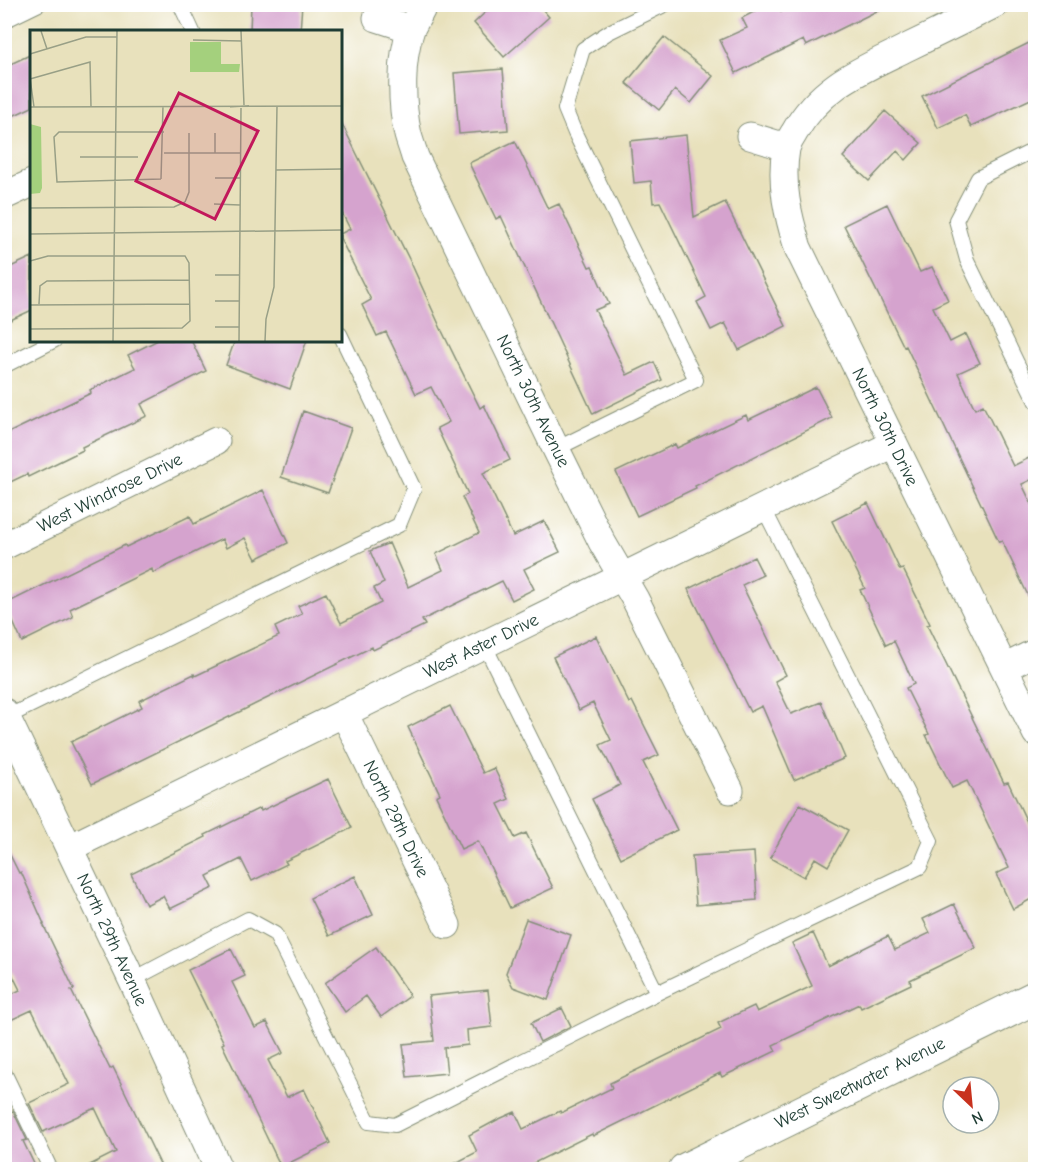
<svg xmlns="http://www.w3.org/2000/svg" width="1040" height="1174" font-family="'Comic Neue',sans-serif">
<style>
.building{fill:#d5a3ce}
.lines{fill:none;stroke-linecap:round;stroke-linejoin:round}
.service-casing{stroke:#848f78;stroke-width:16}
.minor-casing{stroke:#848f78;stroke-width:29}
.tertiary-casing{stroke:#848f78;stroke-width:35}
.service{stroke:#fff;stroke-width:14}
.minor{stroke:#fff;stroke-width:27}
.tertiary{stroke:#fff;stroke-width:33}
.labels{text-anchor:middle;dominant-baseline:central;stroke-width:4.5;stroke-linejoin:round;paint-order:stroke}
.street-label{font-size:18px;fill:#1f3d34;stroke:#fff}
.inset-road{fill:none;stroke:#989f86;stroke-width:1.5}
.view{fill:#c2185b;fill-opacity:0.15;stroke:#c2185b;stroke-width:3}
.inset-edge{fill:none;stroke:#1f3d34;stroke-width:3}
</style>
<rect width="100%" height="100%" fill="#fff"/>
<filter id="ink" filterUnits="userSpaceOnUse"><feTurbulence type="fractalNoise" baseFrequency=".0167" numOctaves="2"/><feDisplacementMap in="SourceGraphic" scale="12" xChannelSelector="R" yChannelSelector="G"/><feConvolveMatrix kernelMatrix="1 2 1 2 8 2 1 2 1" color-interpolation-filters="sRGB"/></filter>
<filter id="wash" filterUnits="userSpaceOnUse"><feTurbulence type="fractalNoise" baseFrequency=".008" numOctaves="4" result="noise"/><feDisplacementMap in="SourceGraphic" scale="24" xChannelSelector="R" yChannelSelector="G"/><feGaussianBlur stdDeviation="1.35" result="paint"/><feColorMatrix in="noise" values="0 0 0 0 0 0 0 0 0 0 0 0 0 0 0 0 0 1.4 0 .05"/><feComposite in="paint" operator="in"/></filter>
<g filter="url(#wash)">
<rect width="100%" height="100%" fill="#e8e1bc"/>
<g id="blocks">
<path class="building" d="M 251,4 L 302,4 L 300,32 L 250,32 Z
M 494,4 L 538,4 L 549,17 L 504,57 L 474,23 Z
M 769,4 L 777,4 L 781,12 L 797,4 L 891,4 L 806,46 L 803,40 L 736,73 L 720,40 L 747,28 L 742,18 Z
M 664,37 L 713,76 L 691,103 L 675,90 L 659,110 L 626,83 Z
M 1035,40 L 1035,97 L 971,127 L 965,115 L 938,128 L 922,96 Z
M 32,54 L 32,107 L 4,120 L 4,67 Z
M 503,69 L 508,130 L 459,134 L 454,73 Z
M 885,111 L 921,143 L 906,160 L 897,151 L 869,181 L 843,157 Z
M 340,120 L 412,265 L 442,331 L 480,408 L 484,405 L 510,460 L 483,473 L 513,536 L 544,521 L 560,552 L 524,569 L 534,589 L 512,600 L 502,581 L 422,620 L 425,625 L 373,650 L 372,647 L 92,784 L 71,742 L 142,707 L 139,701 L 194,674 L 195,676 L 279,636 L 275,627 L 302,614 L 298,606 L 326,593 L 341,623 L 381,603 L 374,588 L 384,583 L 370,551 L 389,543 L 408,587 L 443,570 L 436,554 L 479,533 L 462,497 L 468,494 L 437,428 L 449,422 L 431,387 L 416,394 L 386,332 L 377,336 L 362,305 L 371,300 L 340,238 L 340,234 L 350,229 L 340,209 Z
M 686,135 L 694,217 L 725,202 L 786,326 L 739,350 L 725,323 L 711,330 L 697,302 L 706,297 L 660,202 L 653,203 L 651,181 L 634,183 L 630,141 Z
M 515,141 L 548,209 L 559,204 L 589,267 L 592,266 L 609,304 L 595,310 L 627,375 L 654,362 L 662,380 L 593,414 L 501,216 L 496,219 L 469,163 Z
M 887,204 L 920,272 L 932,267 L 948,300 L 933,307 L 950,342 L 966,334 L 980,363 L 958,373 L 975,409 L 983,405 L 1013,466 L 1035,455 L 1035,478 L 1022,484 L 1035,511 L 1035,610 L 1002,541 L 999,542 L 906,346 L 904,347 L 844,225 Z
M 32,257 L 32,310 L 4,323 L 4,270 Z
M 158,340 L 191,340 L 206,371 L 141,404 L 147,416 L 82,447 L 83,450 L 28,477 L 27,474 L 4,485 L 4,435 L 91,393 L 90,390 L 135,368 L 128,355 Z
M 235,340 L 307,340 L 290,389 L 226,365 Z
M 816,387 L 832,418 L 695,486 L 696,488 L 637,516 L 616,472 L 675,444 L 677,448 L 746,415 L 748,420 Z
M 303,411 L 351,428 L 328,493 L 281,477 Z
M 263,490 L 288,543 L 256,559 L 245,538 L 226,548 L 222,539 L 153,573 L 152,569 L 70,609 L 73,617 L 22,642 L 5,604 L 125,545 L 126,547 L 190,516 L 194,524 Z
M 868,503 L 900,570 L 903,569 L 930,624 L 927,625 L 1004,783 L 1008,782 L 1035,839 L 1035,897 L 1013,909 L 996,874 L 1009,868 L 967,781 L 952,788 L 926,735 L 929,734 L 906,688 L 914,684 L 894,641 L 886,645 L 860,590 L 865,588 L 832,521 Z
M 754,557 L 763,575 L 742,585 L 786,675 L 775,681 L 791,714 L 821,702 L 845,758 L 794,780 L 762,706 L 750,712 L 688,589 Z
M 596,636 L 629,703 L 632,701 L 659,755 L 643,762 L 677,830 L 621,858 L 592,799 L 620,785 L 600,745 L 611,740 L 593,703 L 579,710 L 553,657 Z
M 450,706 L 483,773 L 494,768 L 509,799 L 498,804 L 515,838 L 526,833 L 553,888 L 510,908 L 478,841 L 461,849 L 436,796 L 440,794 L 408,727 Z
M 328,779 L 352,828 L 285,861 L 287,864 L 252,881 L 241,859 L 207,876 L 213,888 L 170,909 L 163,896 L 146,905 L 131,874 L 206,837 L 205,835 L 260,808 L 261,811 Z
M 800,804 L 848,830 L 828,866 L 815,858 L 804,877 L 770,858 Z
M 4,843 L 19,873 L 21,872 L 44,924 L 43,924 L 74,989 L 71,990 L 110,1069 L 113,1067 L 163,1170 L 80,1170 L 116,1152 L 95,1108 L 43,1132 L 29,1103 L 69,1084 L 32,1010 L 4,1023 L 4,998 L 20,990 L 4,958 Z
M 754,852 L 757,900 L 696,905 L 692,856 Z
M 355,876 L 373,915 L 329,936 L 310,898 Z
M 954,904 L 976,948 L 910,980 L 911,984 L 861,1008 L 859,1004 L 773,1045 L 776,1051 L 722,1077 L 720,1073 L 593,1136 L 592,1134 L 520,1170 L 442,1170 L 477,1152 L 469,1135 L 497,1120 L 515,1112 L 523,1129 L 560,1111 L 561,1113 L 612,1088 L 610,1083 L 721,1029 L 718,1023 L 754,1006 L 757,1012 L 812,986 L 792,943 L 813,933 L 828,966 L 888,936 L 895,950 L 930,933 L 923,919 Z
M 526,919 L 571,935 L 548,1000 L 513,987 L 506,973 Z
M 376,947 L 410,996 L 381,1017 L 366,996 L 345,1012 L 325,983 Z
M 231,949 L 245,976 L 232,982 L 255,1028 L 267,1022 L 283,1053 L 268,1060 L 287,1097 L 304,1089 L 330,1143 L 281,1167 L 222,1044 L 224,1043 L 188,970 Z
M 488,990 L 492,1027 L 467,1030 L 468,1045 L 444,1048 L 447,1073 L 407,1077 L 403,1044 L 434,1041 L 429,996 Z
M 562,1008 L 571,1026 L 540,1042 L 531,1023 Z
M 4,1102 L 10,1113 L 13,1111 L 27,1140 L 23,1141 L 37,1170 L 4,1170 Z"/>
</g>
</g>
<g filter="url(#ink)">
<use href="#blocks" fill-opacity="0" stroke="#848f78" stroke-width="1.5"/>
<g class="lines">
<g class="service-casing">
<path id="service" d="M 180,4 L 193,32
M 4,21 L 39,4
M 1036,149 L 978,178 L 956,220 L 967,260 L 1036,402
M 4,366 L 55,340
M 556,449 L 696,380 L 575,133 L 565,109 L 583,49 L 609,32 L 666,4
M 484,644 L 657,993
M 7,717 L 399,525 L 414,489 L 340,334
M 132,980 L 248,919 L 275,934 L 369,1122 L 395,1125 L 657,993 L 920,867 L 931,841 L 763,507
M 4,1072 L 51,1170"/>
</g>
<g class="minor-casing">
<path id="minor" d="M 424,4 C 420,13 415,21 411,29 C 400,59 401,104 408,135 C 410,142 413,150 415,157 L 556,449 L 602,542 L 635,599 L 730,790
M 995,4 C 966,19 937,33 908,47 C 862,70 821,85 794,133 C 791,138 787,144 786,149 C 780,183 788,216 798,248 L 1036,733
M 377,18 L 411,29
M 750,136 L 786,147
M 4,196 L 32,183
M 4,546 L 216,441
M 1004,668 L 1036,652
M 4,712 L 132,980 L 219,1170
M 344,713 L 447,925
M 69,848 L 893,444"/>
</g>
<g class="tertiary-casing">
<path id="tertiary" d="M 685,1170 L 1036,997"/>
</g>
<use href="#service" class="service"/>
<use href="#minor" class="minor"/>
<use href="#tertiary" class="tertiary"/>
</g>
</g>
<g class="labels">
<g class="street-label">
<text transform="translate(533 401) rotate(64)">North 30th Avenue</text>
<text transform="translate(885 427) rotate(64)">North 30th Drive</text>
<text transform="translate(110 493) rotate(-26)">West Windrose Drive</text>
<text transform="translate(481 646) rotate(-26)">West Aster Drive</text>
<text transform="translate(396 819) rotate(64)">North 29th Drive</text>
<text transform="translate(112 940) rotate(65)">North 29th Avenue</text>
<text transform="translate(860 1083) rotate(-26)">West Sweetwater Avenue</text>
</g>
</g>
<g transform="translate(30 30)">
<rect width="312" height="312" fill="#e8e1bc"/>
<path d="M 160,12 L 191,12 L 191,34 L 210,34 L 209,42 L 160,42 ZM 0,94 L 11,97 L 12,158 L 10,163 L 0,164 Z" fill="#a4d07d"/>
<path class="inset-road" d="M 11,1 L 17,19M 211,1 L 214,75M 163,10 L 212,11M 0,24 L 56,7 L 87,7M 0,48 L 4,77M 0,49 L 60,32 L 61,77M 0,77 L 312,76M 200,77 L 219,76M 185,103 L 185,123M 134,123 L 211,123M 50,127 L 108,127M 246,140 L 312,139M 185,148 L 210,148M 131,149 L 27,152 L 24,107 L 29,102 L 134,102M 131,149 L 133,76M 155,172 L 159,162 L 159,103M 184,174 L 210,175M 0,178 L 144,177 L 155,172M 0,204 L 312,200M 0,231 L 18,226 L 155,226 L 159,233 L 160,291 L 152,298 L 0,299M 185,245 L 209,245M 185,271 L 209,271M 9,274 L 10,256 L 17,251 L 159,250M 0,275 L 159,274M 185,297 L 209,297M 83,311 L 87,1M 209,311 L 211,78M 235,311 L 236,289 L 244,257 L 247,76"/>
<path class="view" d="M 149,63 L 228,101 L 185,189 L 106,151 Z"/>
<rect width="312" height="312" class="inset-edge"/>
</g>
<rect width="1040" height="1174" fill="none" stroke="#fff" stroke-width="24"/>
<g transform="translate(971 1105) rotate(154)"><circle r="28" fill="#ffffff" stroke="#a5b1ae" stroke-width="1.5"/>
<path d="M0-4.5L10 22L0 15L-10 22Z" fill="#c8321e"/>
<text y="-9" font-size="16" font-weight="bold" text-anchor="middle" fill="#1f3d34">N</text>
</g>
</svg>
